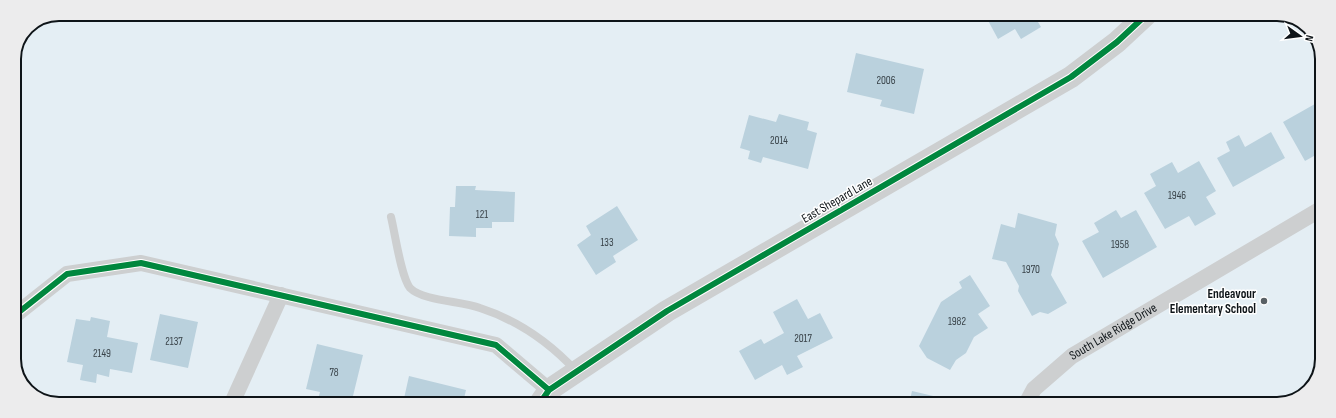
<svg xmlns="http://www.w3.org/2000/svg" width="1336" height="418" font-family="'Sofia Sans Condensed',sans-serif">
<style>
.building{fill:#bad1dd}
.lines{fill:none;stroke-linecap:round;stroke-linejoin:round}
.lane{stroke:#cdcfd0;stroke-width:8}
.street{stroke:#cdcfd0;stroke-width:16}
.secondary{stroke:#cdcfd0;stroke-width:22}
.cycleway-casing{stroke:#fff;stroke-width:8}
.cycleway{stroke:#00873e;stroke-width:6}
.poi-dot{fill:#596065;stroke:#fff;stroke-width:1.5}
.labels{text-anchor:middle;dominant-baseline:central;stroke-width:3;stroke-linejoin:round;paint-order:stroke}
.number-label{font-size:11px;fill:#394349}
.street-label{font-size:13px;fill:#0e1418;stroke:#fff}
.poi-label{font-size:13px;font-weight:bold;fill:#0e1418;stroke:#fff;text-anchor:end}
.rim{fill:none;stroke:#0e1418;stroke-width:2}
</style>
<rect width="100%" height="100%" fill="#e4eef4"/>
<path class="building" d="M 985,15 L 1038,15 L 1035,17 L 1041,27 L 1021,39 L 1015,29 L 998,39 Z
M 856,53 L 924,69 L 914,114 L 880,106 L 882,100 L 847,92 Z
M 1322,100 L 1321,152 L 1305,161 L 1283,122 Z
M 779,114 L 809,122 L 807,130 L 817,133 L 808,169 L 763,157 L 761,163 L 748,159 L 750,151 L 740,148 L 749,115 L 776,122 Z
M 1271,132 L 1285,158 L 1233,187 L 1217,158 L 1230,151 L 1226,142 L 1239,135 L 1245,147 Z
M 1199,161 L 1216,191 L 1206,197 L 1216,214 L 1195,226 L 1189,216 L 1165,229 L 1144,193 L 1156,186 L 1150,174 L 1172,162 L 1178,173 Z
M 456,186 L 476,186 L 475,190 L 515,192 L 514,222 L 492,222 L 492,228 L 476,228 L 476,237 L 449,236 L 450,207 L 455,207 Z
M 617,206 L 638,240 L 613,256 L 616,262 L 596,275 L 577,245 L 591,235 L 586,226 Z
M 1116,210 L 1121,218 L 1136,210 L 1157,247 L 1103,278 L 1082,241 L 1099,232 L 1094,223 Z
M 1018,213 L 1057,224 L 1055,235 L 1059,244 L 1051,275 L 1067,303 L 1048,314 L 1040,312 L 1032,316 L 1018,291 L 1019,286 L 1006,262 L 992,259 L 1001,224 L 1015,228 Z
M 970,275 L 990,306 L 978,314 L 988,328 L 974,337 L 966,353 L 956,360 L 950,370 L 927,358 L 919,346 L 941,302 L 962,288 L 959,282 Z
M 797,299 L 808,319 L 820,313 L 833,338 L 797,356 L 803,367 L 787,375 L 782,365 L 755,380 L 739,351 L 761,339 L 764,344 L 784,333 L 773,312 Z
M 160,314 L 198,322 L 188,368 L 150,360 Z
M 91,317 L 110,321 L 107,337 L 138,343 L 132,373 L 110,369 L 109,377 L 97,374 L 96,383 L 80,380 L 83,365 L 67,362 L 76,319 L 90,321 Z
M 317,344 L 363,355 L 352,400 L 342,398 L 341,403 L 317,403 L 320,392 L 306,389 Z
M 409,376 L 466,390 L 463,403 L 403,403 Z
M 27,379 L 44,400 L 43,400 L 25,389 L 23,383 Z
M 912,391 L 946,399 L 945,404 L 909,404 Z"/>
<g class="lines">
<path class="lane" d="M 391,217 C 395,233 401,277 410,288 C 423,301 461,301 480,308 C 517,320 549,342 576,371"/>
<g class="street">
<path d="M 14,316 L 67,274 L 141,263 L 496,345 L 549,390"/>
<path d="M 232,403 L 281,295"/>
<path id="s1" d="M 1026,404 L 1034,389 L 1072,356 L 1321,209"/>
</g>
<path class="secondary" d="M 540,403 L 549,390 L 667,311 L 1071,77 L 1117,42 L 1146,15"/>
<g class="cycleway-casing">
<path id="cycleway" d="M 14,316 L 67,274 L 141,263 L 496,345 L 549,390
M 540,403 L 549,390 L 667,311 L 1071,77 L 1117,42 L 1146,15"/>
</g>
<use href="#cycleway" class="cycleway"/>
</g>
<circle class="poi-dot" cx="1264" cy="301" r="4"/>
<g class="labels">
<g class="number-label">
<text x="886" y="80">2006</text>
<text x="779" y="140">2014</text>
<text x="1177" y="195">1946</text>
<text x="482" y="214">121</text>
<text x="607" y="242">133</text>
<text x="1120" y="244">1958</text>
<text x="1031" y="269">1970</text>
<text x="957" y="321">1982</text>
<text x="803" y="338">2017</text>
<text x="174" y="341">2137</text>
<text x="102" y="353">2149</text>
<text x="334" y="372">78</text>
</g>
<g class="street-label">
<text transform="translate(837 200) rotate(-30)">East Shepard Lane</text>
<text stroke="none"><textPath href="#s1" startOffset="115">South Lake Ridge Drive</textPath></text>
</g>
<g class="poi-label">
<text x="1256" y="294">Endeavour<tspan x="1256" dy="15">Elementary School</tspan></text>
</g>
</g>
<path d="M0 0H1336V418H0ZM59 21H1277A38 38 0 0 1 1315 59V359A38 38 0 0 1 1277 397H59A38 38 0 0 1 21 359V59A38 38 0 0 1 59 21Z" fill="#ececed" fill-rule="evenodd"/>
<path class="rim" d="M59 21H1277A38 38 0 0 1 1315 59V359A38 38 0 0 1 1277 397H59A38 38 0 0 1 21 359V59A38 38 0 0 1 59 21Z"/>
<g transform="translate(1300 36) rotate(104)" stroke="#ffffff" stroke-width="3" paint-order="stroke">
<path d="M0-3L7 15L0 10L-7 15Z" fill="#0e1418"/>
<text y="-6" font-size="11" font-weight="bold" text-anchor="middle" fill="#0e1418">N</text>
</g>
</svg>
